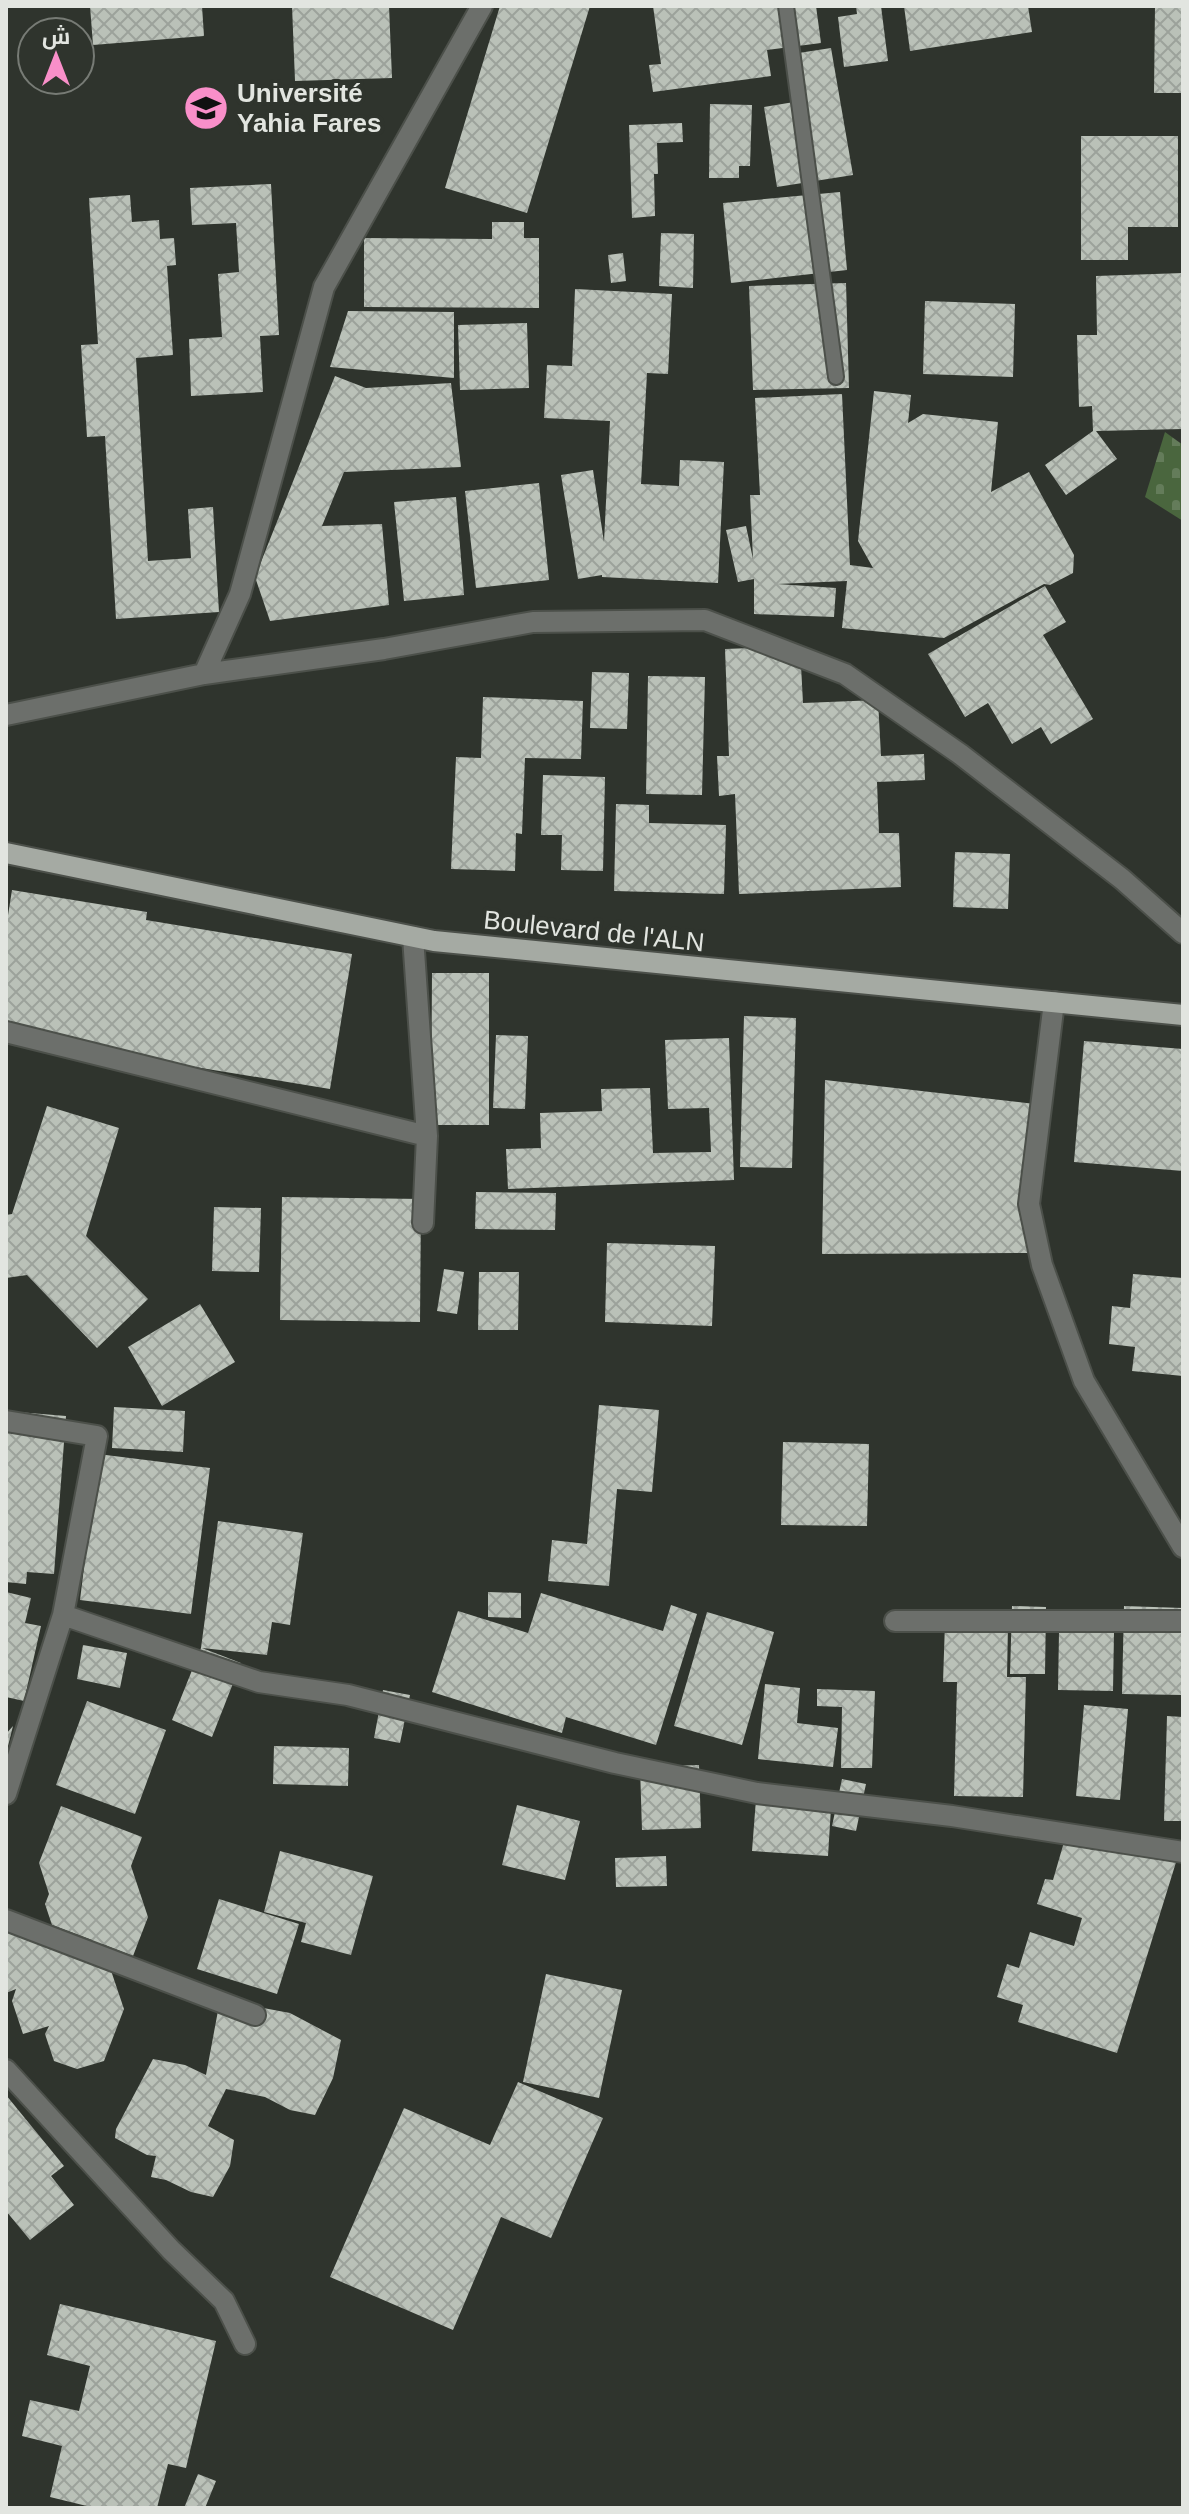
<svg xmlns="http://www.w3.org/2000/svg" width="1189" height="2514" font-family="Helvetica,Cairo,sans-serif">
<style>
.cemetery{fill:url(#cemetery-stones)}
.building{fill:url(#building-cross-hatch)}
.lines{fill:none;stroke-linecap:round;stroke-linejoin:round}
.lane-casing{stroke:#4c504a;stroke-width:18}
.street-casing{stroke:#4c504a;stroke-width:24}
.primary-casing{stroke:#4c504a;stroke-width:24}
.lane{stroke:#6c6f6b;stroke-width:14}
.street{stroke:#6c6f6b;stroke-width:20}
.primary{stroke:#a5aaa3;stroke-width:20}
.labels{text-anchor:middle;dominant-baseline:central;stroke-width:8;stroke-linejoin:round;paint-order:stroke}
.poi-label{font-size:26px;font-weight:bold;fill:#e2e5e0;stroke:#2f342d;text-anchor:start}
.street-label{font-size:26px;fill:#e2e5e0;stroke:#2f342d}
</style>
<defs>
<pattern id="cemetery-stones" width="16" height="16" patternUnits="userSpaceOnUse" patternTransform="scale(2)"><rect width="16" height="16" fill="#4a663e"/><path d="M2 7V4a2 2 0 0 1 4 0v3zM10 15v-3a2 2 0 0 1 4 0v3z" fill="#647c5a"/></pattern>
<pattern id="building-cross-hatch" width="8" height="8" patternUnits="userSpaceOnUse" patternTransform="scale(2)"><rect width="8" height="8" fill="#bac1b8"/><path d="M0 0l8 8M0 8l8-8" fill="none" stroke="#9ca29b"/></pattern>
</defs>
<rect width="100%" height="100%" fill="#2f342d"/>
<path class="cemetery" d="M 1165,432 L 1183,445 L 1183,521 L 1145,497 Z"/>
<path class="building" d="M 90,6 L 202,6 L 204,36 L 93,45 Z
M 292,6 L 389,6 L 392,78 L 295,81 Z
M 500,6 L 590,6 L 527,213 L 445,188 Z
M 653,6 L 816,6 L 821,43 L 767,50 L 771,76 L 653,92 L 649,65 L 661,64 Z
M 856,6 L 881,6 L 888,61 L 844,67 L 838,17 L 857,14 Z
M 904,6 L 1028,6 L 1032,32 L 910,51 Z
M 1155,6 L 1183,6 L 1183,93 L 1154,93 Z
M 831,48 L 853,175 L 777,187 L 764,107 L 800,101 L 792,54 Z
M 710,104 L 752,105 L 750,166 L 739,166 L 739,178 L 709,178 Z
M 682,123 L 683,142 L 657,143 L 658,174 L 654,174 L 655,216 L 632,218 L 629,125 Z
M 1081,136 L 1178,136 L 1178,227 L 1128,227 L 1128,260 L 1081,260 Z
M 271,184 L 279,335 L 260,336 L 263,392 L 191,396 L 189,339 L 222,337 L 218,274 L 239,272 L 236,223 L 192,225 L 190,188 Z
M 840,192 L 847,270 L 731,283 L 723,203 Z
M 130,195 L 132,222 L 159,220 L 160,239 L 174,238 L 176,265 L 167,266 L 173,355 L 136,358 L 148,561 L 191,558 L 188,509 L 213,507 L 219,612 L 116,619 L 105,436 L 87,437 L 81,345 L 98,344 L 89,198 Z
M 492,222 L 524,222 L 524,238 L 539,238 L 539,308 L 364,307 L 364,238 L 492,239 Z
M 661,233 L 694,234 L 693,288 L 659,286 Z
M 623,253 L 626,281 L 611,283 L 608,255 Z
M 1183,273 L 1183,429 L 1096,431 L 1117,459 L 1066,495 L 1045,465 L 1093,431 L 1092,406 L 1079,407 L 1077,335 L 1097,335 L 1096,276 Z
M 846,283 L 849,388 L 753,390 L 749,286 Z
M 575,289 L 672,294 L 668,374 L 647,373 L 641,484 L 679,486 L 680,460 L 724,462 L 718,583 L 602,577 L 602,575 L 578,579 L 561,475 L 593,470 L 604,542 L 610,421 L 544,418 L 547,365 L 572,366 Z
M 925,301 L 1015,304 L 1013,377 L 923,374 Z
M 348,311 L 454,312 L 454,378 L 330,367 Z
M 527,323 L 529,388 L 460,390 L 458,325 Z
M 335,376 L 366,388 L 451,383 L 461,467 L 344,472 L 322,526 L 382,524 L 389,605 L 270,621 L 255,577 Z
M 874,391 L 911,395 L 908,423 L 923,414 L 998,422 L 991,492 L 1029,472 L 1074,555 L 1073,573 L 1050,585 L 1044,584 L 944,638 L 842,628 L 847,581 L 777,584 L 836,588 L 834,617 L 754,614 L 754,579 L 738,582 L 726,530 L 746,526 L 753,559 L 750,495 L 760,495 L 755,398 L 842,394 L 850,565 L 873,568 L 858,541 Z
M 539,483 L 549,580 L 476,588 L 465,491 Z
M 456,497 L 464,595 L 404,601 L 394,502 Z
M 1045,586 L 1066,622 L 1043,635 L 1093,719 L 1051,744 L 1041,727 L 1012,744 L 988,703 L 965,717 L 928,654 Z
M 800,646 L 803,703 L 878,700 L 881,756 L 924,754 L 925,780 L 877,782 L 879,833 L 899,833 L 901,887 L 739,894 L 735,794 L 719,796 L 717,756 L 729,756 L 725,649 Z
M 592,672 L 629,673 L 627,729 L 590,728 Z
M 648,676 L 705,677 L 702,795 L 646,794 Z
M 483,697 L 583,701 L 581,759 L 525,758 L 522,834 L 516,833 L 515,871 L 451,869 L 456,757 L 481,758 Z
M 543,775 L 605,777 L 603,871 L 561,870 L 562,835 L 541,835 Z
M 616,804 L 649,805 L 649,823 L 726,825 L 724,894 L 614,891 Z
M 955,852 L 1010,854 L 1008,909 L 953,907 Z
M 12,890 L 147,912 L 146,920 L 352,954 L 330,1089 L 6,1036 L 6,928 Z
M 432,973 L 489,973 L 489,1125 L 431,1125 Z
M 744,1016 L 796,1018 L 792,1168 L 740,1167 Z
M 496,1035 L 528,1036 L 525,1109 L 493,1108 Z
M 729,1038 L 734,1180 L 508,1189 L 506,1149 L 541,1148 L 540,1113 L 602,1111 L 601,1089 L 650,1088 L 653,1153 L 711,1152 L 709,1108 L 668,1109 L 665,1040 Z
M 1084,1041 L 1183,1049 L 1183,1171 L 1074,1162 Z
M 825,1080 L 1035,1104 L 1034,1253 L 822,1254 Z
M 47,1106 L 119,1128 L 86,1236 L 148,1299 L 97,1348 L 27,1275 L 6,1278 L 6,1215 L 12,1214 Z
M 476,1192 L 556,1193 L 555,1230 L 475,1229 Z
M 282,1197 L 421,1199 L 420,1322 L 280,1320 Z
M 214,1207 L 261,1208 L 259,1272 L 212,1271 Z
M 607,1243 L 715,1246 L 712,1326 L 605,1322 Z
M 444,1269 L 464,1272 L 457,1314 L 437,1311 Z
M 479,1272 L 519,1272 L 518,1330 L 478,1330 Z
M 1133,1274 L 1183,1278 L 1183,1376 L 1132,1371 L 1135,1347 L 1109,1344 L 1112,1306 L 1130,1308 Z
M 200,1304 L 235,1362 L 162,1406 L 128,1347 Z
M 599,1405 L 659,1410 L 652,1492 L 617,1489 L 609,1586 L 548,1581 L 552,1540 L 587,1544 Z
M 114,1407 L 185,1411 L 183,1452 L 112,1448 Z
M 6,1411 L 66,1416 L 54,1574 L 27,1572 L 26,1584 L 6,1582 Z
M 783,1442 L 869,1444 L 867,1526 L 781,1525 Z
M 98,1454 L 210,1468 L 191,1614 L 80,1600 Z
M 218,1521 L 303,1533 L 290,1625 L 272,1622 L 267,1655 L 202,1648 L 241,1663 L 212,1737 L 172,1720 L 201,1648 Z
M 6,1592 L 31,1598 L 25,1623 L 41,1626 L 24,1701 L 6,1697 Z
M 488,1592 L 521,1593 L 521,1618 L 488,1617 Z
M 541,1593 L 663,1631 L 671,1605 L 697,1614 L 656,1745 L 566,1717 L 562,1733 L 432,1692 L 458,1611 L 528,1633 Z
M 1012,1606 L 1046,1607 L 1045,1674 L 1010,1674 Z
M 1124,1606 L 1183,1608 L 1183,1695 L 1122,1694 Z
M 707,1612 L 774,1632 L 742,1745 L 674,1726 Z
M 945,1623 L 1008,1624 L 1007,1677 L 1026,1677 L 1023,1797 L 954,1796 L 957,1682 L 943,1682 Z
M 1059,1632 L 1114,1633 L 1113,1691 L 1058,1690 Z
M 83,1645 L 127,1653 L 120,1688 L 77,1679 Z
M 765,1684 L 800,1688 L 797,1723 L 838,1728 L 833,1767 L 758,1759 Z
M 817,1689 L 875,1691 L 872,1768 L 841,1768 L 842,1707 L 817,1706 Z
M 383,1690 L 410,1695 L 400,1743 L 374,1738 Z
M 87,1701 L 166,1730 L 135,1814 L 56,1785 Z
M 1084,1705 L 1128,1709 L 1120,1800 L 1076,1796 Z
M 1167,1716 L 1183,1717 L 1183,1821 L 1164,1821 Z
M 13,1726 L 7,1750 L 6,1750 L 6,1734 Z
M 274,1746 L 349,1748 L 348,1786 L 273,1784 Z
M 699,1765 L 701,1828 L 642,1830 L 640,1767 Z
M 842,1779 L 866,1784 L 856,1831 L 832,1826 Z
M 757,1786 L 832,1792 L 828,1856 L 752,1851 Z
M 517,1805 L 580,1821 L 565,1880 L 502,1865 Z
M 61,1806 L 142,1837 L 131,1866 L 148,1917 L 133,1956 L 102,1944 L 124,2009 L 104,2061 L 77,2069 L 54,2061 L 45,2034 L 49,2026 L 23,2034 L 12,2001 L 16,1989 L 6,1993 L 6,1912 L 86,1956 L 92,1940 L 52,1925 L 45,1904 L 49,1894 L 39,1863 Z
M 1098,1835 L 1177,1859 L 1117,2053 L 1018,2022 L 1023,2005 L 997,1997 L 1007,1964 L 1019,1968 L 1030,1932 L 1074,1946 L 1082,1918 L 1037,1904 L 1045,1879 L 1053,1880 L 1064,1842 L 1093,1850 Z
M 280,1851 L 373,1876 L 351,1955 L 301,1942 L 306,1923 L 264,1912 Z
M 666,1856 L 667,1886 L 616,1887 L 615,1858 Z
M 219,1899 L 299,1924 L 277,1994 L 197,1969 Z
M 546,1974 L 622,1990 L 599,2098 L 523,2082 Z
M 220,2000 L 290,2013 L 341,2040 L 333,2078 L 315,2115 L 290,2110 L 265,2097 L 226,2089 L 208,2126 L 234,2140 L 230,2166 L 213,2197 L 191,2192 L 166,2180 L 151,2177 L 156,2156 L 147,2155 L 115,2138 L 116,2129 L 153,2059 L 185,2065 L 206,2075 Z
M 518,2082 L 603,2118 L 551,2238 L 501,2217 L 453,2330 L 330,2277 L 404,2108 L 490,2145 Z
M 6,2095 L 64,2166 L 51,2176 L 74,2205 L 30,2240 L 6,2211 Z
M 60,2304 L 216,2341 L 186,2468 L 168,2464 L 157,2508 L 95,2508 L 50,2497 L 62,2446 L 22,2436 L 30,2400 L 79,2411 L 90,2366 L 47,2355 Z
M 198,2474 L 216,2481 L 205,2508 L 184,2508 Z"/>
<g class="lines">
<g class="lane-casing">
<path id="lane" d="M 786,6 L 836,377"/>
</g>
<g class="street-casing">
<path id="street" d="M 204,674 L 240,594 L 324,287 L 482,6
M 6,715 L 204,674 L 384,649 L 533,622 L 705,620 L 845,674 L 960,754 L 1122,879 L 1183,933
M 413,937 L 427,1136 L 423,1223
M 1054,1002 L 1029,1204 L 1042,1265 L 1084,1381 L 1183,1547
M 6,1032 L 427,1136
M 6,1421 L 97,1436 L 63,1615 L 6,1794
M 63,1615 L 259,1682 L 348,1695 L 615,1763 L 757,1793 L 952,1816 L 1183,1852
M 895,1621 L 1183,1621
M 6,1920 L 255,2015
M 6,2070 L 171,2250 L 224,2301 L 245,2344"/>
</g>
<g class="primary-casing">
<path id="primary" d="M 6,853 L 434,941 L 1183,1015"/>
</g>
<use href="#lane" class="lane"/>
<use href="#street" class="street"/>
<use href="#primary" class="primary"/>
</g>
<defs>
<g id="university-disc" transform="scale(2.3)"><circle r="9.5" fill="#f98fc9" stroke="#2f342d"/><path d="M0-5L7-2L0 1L-7-2ZM-4 1L0 2.5L4 1V4Q0 6-4 4Z" fill="#111"/></g>
</defs>
<g fill-rule="evenodd">
<use href="#university-disc" x="206" y="108"/>
</g>
<g class="labels">
<g class="poi-label">
<text x="237" y="93">Université<tspan x="237" dy="30">Yahia Fares</tspan></text>
</g>
<g class="street-label">
<text transform="translate(594 931) rotate(6)">Boulevard de l'ALN</text>
</g>
</g>
<rect width="1189" height="2514" fill="none" stroke="#e2e5e0" stroke-width="16"/>
<g transform="translate(56 56)"><circle r="38" fill="#2f342d" stroke="#777b75" stroke-width="2"/>
<path d="M0-6L14 30L0 20L-14 30Z" fill="#f98fc9"/>
<text y="-12" font-size="22" font-weight="bold" text-anchor="middle" fill="#e2e5e0">ش</text>
</g>
</svg>
